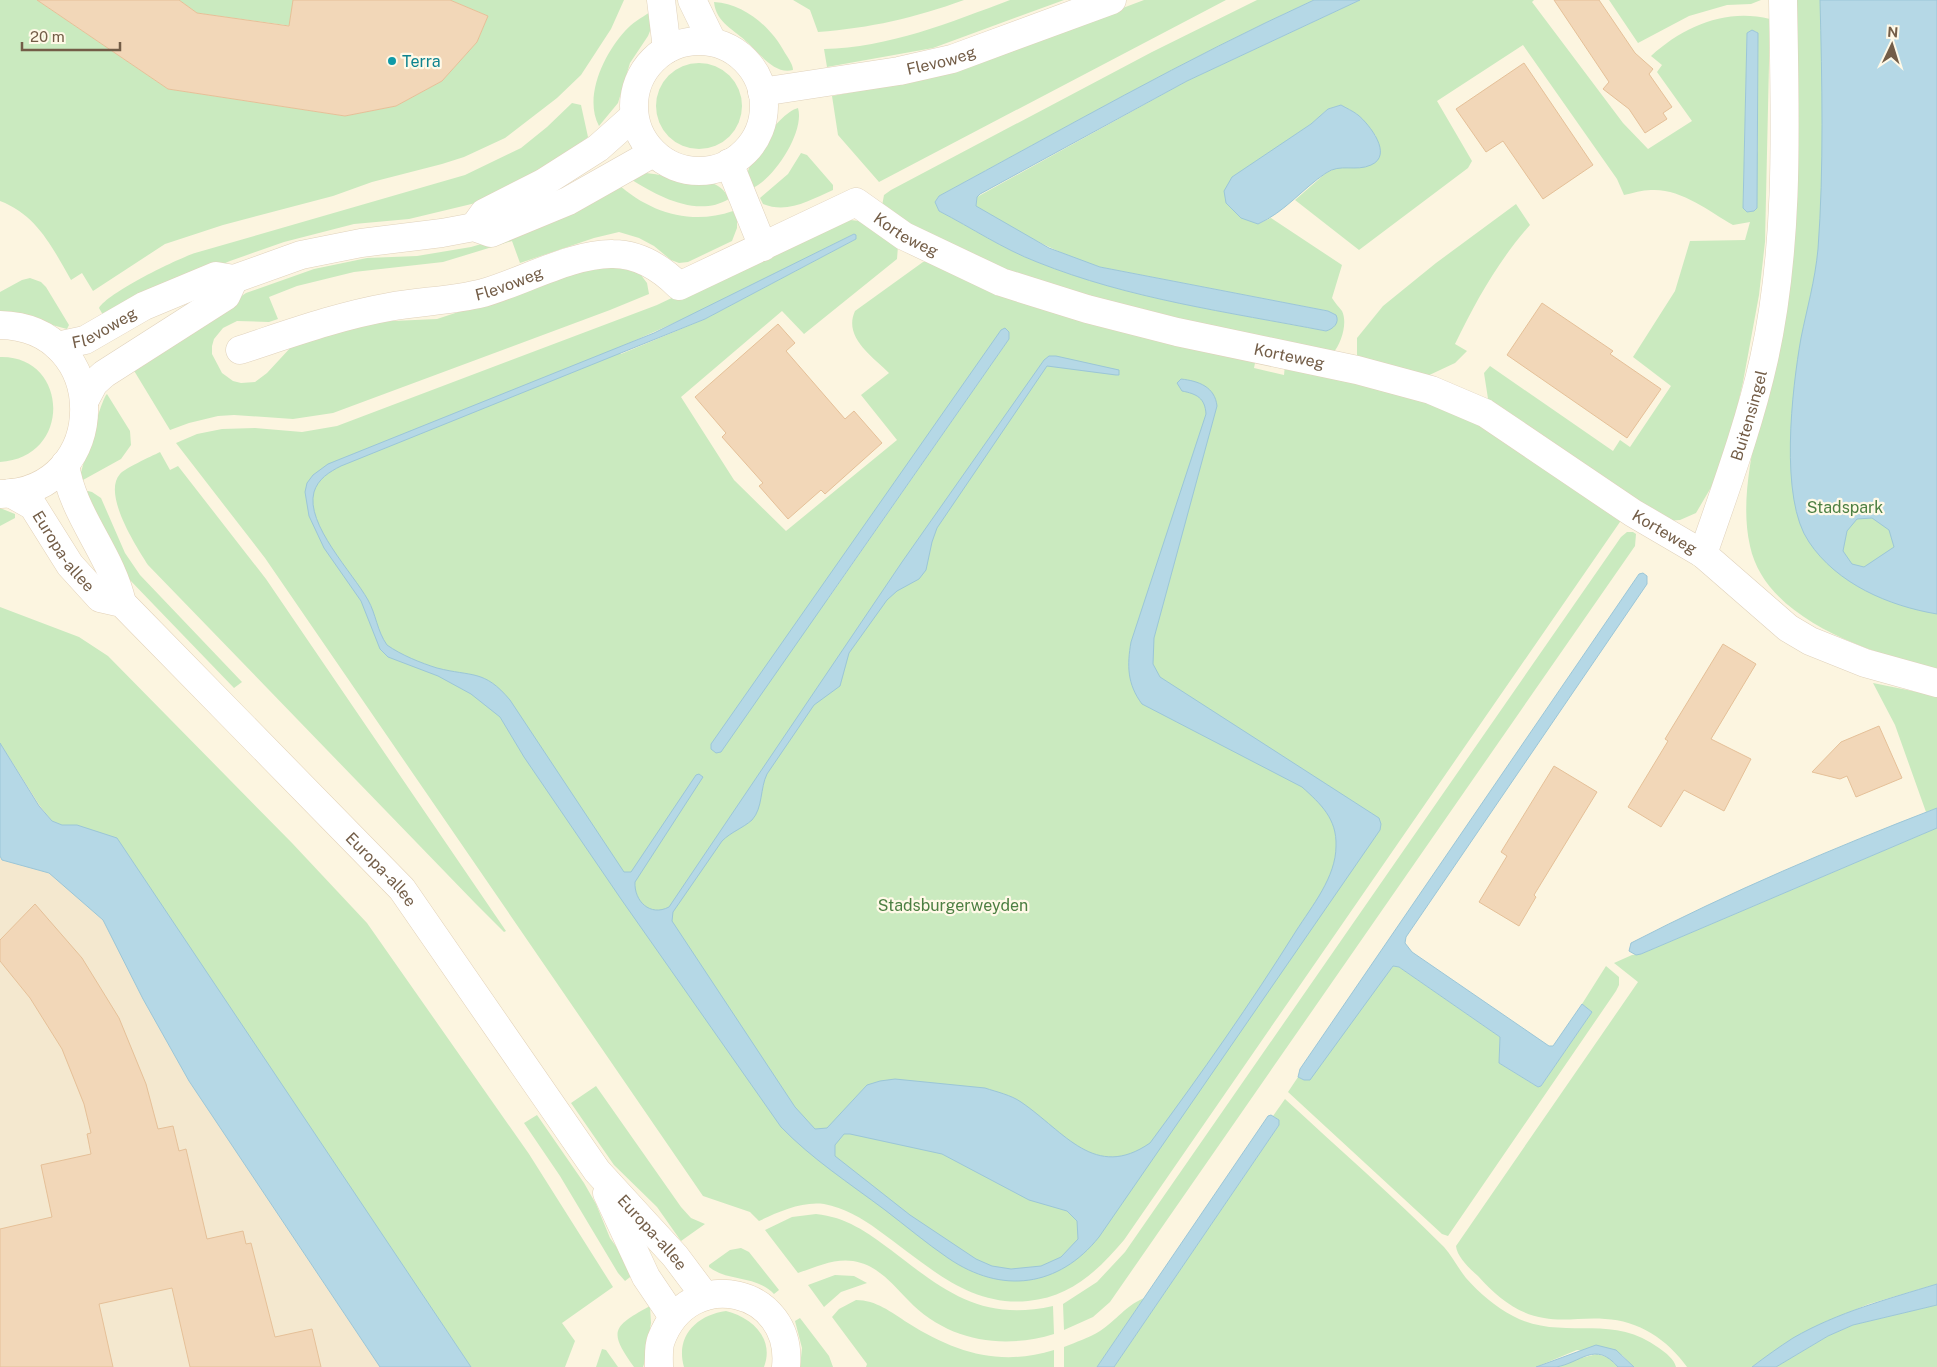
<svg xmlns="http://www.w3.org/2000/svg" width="1937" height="1367" font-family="'Public Sans',sans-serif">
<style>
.residential{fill:#f4e8cf}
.green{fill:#caeabf;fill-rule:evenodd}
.water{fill:#b5d8e6;stroke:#9bc6d7;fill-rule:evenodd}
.building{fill:#f2d7b8;stroke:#e5c098}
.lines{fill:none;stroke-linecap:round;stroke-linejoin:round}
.minor-casing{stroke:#e0d2bc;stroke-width:29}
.tertiary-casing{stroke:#e0d2bc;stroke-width:29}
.secondary-casing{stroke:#e2d1b7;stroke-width:29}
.minor{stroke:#fff;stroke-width:28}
.tertiary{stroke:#fff;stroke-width:28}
.secondary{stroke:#fff;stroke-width:28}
.culture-dot{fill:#0f9aa8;stroke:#fff9e7;stroke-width:2}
.labels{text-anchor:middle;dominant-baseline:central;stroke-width:4.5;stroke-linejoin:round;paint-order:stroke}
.street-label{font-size:16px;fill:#735d47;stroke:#fff9e7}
.culture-label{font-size:16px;fill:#0d838f;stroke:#fff9e7;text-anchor:start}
.park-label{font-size:16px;fill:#4c7f42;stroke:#fff9e7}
</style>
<rect width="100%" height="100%" fill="#fcf5e0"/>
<path class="residential" d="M 0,714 L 443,1367 L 0,1367 Z"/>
<path class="green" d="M 0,0 L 37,0 L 168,89 L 345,116 L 396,106 L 442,81 L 477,42 L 488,16 L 450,0 L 624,0 L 611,29 L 581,75 L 557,98 L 505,138 L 464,157 L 442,164 L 372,182 L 333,196 L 223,225 L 165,244 L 93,291 L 82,273 L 71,280 C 52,247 37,215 0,201 Z
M 179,0 L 294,0 L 290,23 L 329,31 L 197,13 Z
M 793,0 L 964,0 C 914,18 871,28 818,32 L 810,10 Z
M 1010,0 L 1064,0 L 933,48 L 827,67 L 824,49 C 888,48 951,22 1010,0 Z
M 1144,0 L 1226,0 L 879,182 L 838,135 L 832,96 L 928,78 L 985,60 Z
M 1257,0 L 1314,0 C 1186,59 1063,129 939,196 L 935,202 L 939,211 C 972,228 1003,249 1037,262 C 1130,299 1228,312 1326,331 L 1328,311 L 1100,267 C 1057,254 1021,233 982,211 L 976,207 L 977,197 L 1187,81 L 1360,0 L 1534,0 L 1532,2 L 1623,123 L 1648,149 L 1692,121 L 1657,72 L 1662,65 L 1651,56 C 1684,26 1726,8 1770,19 L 1765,242 L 1759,295 L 1743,382 L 1726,456 L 1713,484 L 1696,513 L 1680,520 L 1665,521 L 1489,405 L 1484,373 L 1490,366 L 1613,451 L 1620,440 L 1630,447 L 1671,386 L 1633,357 L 1675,291 L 1690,241 L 1745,240 L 1750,222 L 1733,225 C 1709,211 1680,188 1651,190 C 1642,190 1633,193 1624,195 L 1617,179 L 1523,45 L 1437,101 L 1472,161 L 1468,168 L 1359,250 L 1295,200 L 1326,173 L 1337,167 L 1365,167 L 1376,136 L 1357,114 L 1341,105 L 1328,109 L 1311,124 L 1257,162 L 1258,224 L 1271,218 L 1342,265 L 1332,298 C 1335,303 1339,307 1342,311 C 1348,323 1341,344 1333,353 L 1312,350 L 1033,284 L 916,232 L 882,206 L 884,195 L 891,190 L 1152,52 ZM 1755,31 L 1758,33 L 1758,150 L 1743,208 L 1747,33 Z
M 1609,0 L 1761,0 L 1751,4 L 1727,5 L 1689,16 L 1638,43 Z
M 1795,0 L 1937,0 L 1937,670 C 1872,653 1766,621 1750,546 C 1741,506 1750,465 1757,425 Z
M 714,2 C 745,4 771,27 785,53 C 789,59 793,65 793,70 C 775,75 760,54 748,43 C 735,30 716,23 714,2 Z
M 650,12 L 652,26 L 648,36 L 630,63 L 618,103 L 599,126 C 583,96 605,53 625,31 C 632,23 641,18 650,12 Z
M656 106a43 43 0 1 1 86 0a43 43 0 1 1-86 0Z
M 572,103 L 581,105 L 588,137 L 562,158 L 484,201 L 409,219 L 354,224 L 284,242 L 230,261 L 103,315 L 99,308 C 109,292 175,260 195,253 L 465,175 L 521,148 L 547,127 Z
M 798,108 C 805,131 775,178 753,188 L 747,178 C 747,159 779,113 798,108 Z
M 801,153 L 807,155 L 833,185 L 833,190 C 810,200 788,214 763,204 L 760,198 L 788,174 Z
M 646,173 C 659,174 672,178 685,180 C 703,182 720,179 729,199 C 697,218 658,196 632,180 L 633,175 Z
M 618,184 C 649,212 691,226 733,211 L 737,219 L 737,228 L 732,241 L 688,262 L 679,263 L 671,260 L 654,246 L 639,238 L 619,232 L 594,238 L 520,263 L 512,241 L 443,262 L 354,272 L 297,286 L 269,297 L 278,319 L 269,322 L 237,321 L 223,328 L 214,339 L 212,346 L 212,354 L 222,373 L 233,381 L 241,383 L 255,382 L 267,373 L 292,346 L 371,322 L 437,319 L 605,264 L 638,271 L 647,283 L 649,294 L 610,310 L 333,413 L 293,419 L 234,415 L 218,416 L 189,423 L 170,430 L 133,369 L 246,293 L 314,269 L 367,258 L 417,256 L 471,247 L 505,237 Z
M 1516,204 L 1530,225 C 1498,261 1476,301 1455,344 L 1467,351 L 1455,363 L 1423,378 L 1357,358 L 1357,338 L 1383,306 L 1436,263 Z
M 842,219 L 859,221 L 895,242 L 898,246 L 897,259 L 804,334 L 782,311 L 681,397 L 734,480 L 786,531 L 897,440 L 861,395 L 889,373 C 872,356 843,337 855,311 L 923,262 L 933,261 L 1256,358 L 1254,368 L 1284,375 L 1285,365 L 1463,412 L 1622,519 L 1124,1240 C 1098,1271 1070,1297 1028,1301 C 967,1307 925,1263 878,1230 C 862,1218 844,1208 824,1204 C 802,1201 778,1212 759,1221 L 750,1212 L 703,1196 L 265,558 L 176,443 L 197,434 L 222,429 L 255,428 L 302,432 L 337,426 L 657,305 L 831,222 ZM 854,234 L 856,239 L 705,319 L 621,354 L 616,349 L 705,309 ZM 1009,332 L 1009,339 L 828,599 L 820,590 Z
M 30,278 L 41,282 L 46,287 L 69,325 L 67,329 L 0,311 L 0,292 L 22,280 Z
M 0,357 C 69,355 73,458 0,462 Z
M 107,394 L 130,431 L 131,445 L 121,459 L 83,480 L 80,478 C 82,467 102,397 107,394 Z
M 160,452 L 170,470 L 178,466 L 266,579 L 506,931 L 504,932 L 476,904 L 148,565 C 136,546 102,494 120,474 C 125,468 150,457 160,452 Z
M 88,491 L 92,492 L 101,498 L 125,553 L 140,575 L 242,682 L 234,688 L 127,577 L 83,494 Z
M 0,508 L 15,514 L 15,518 L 0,526 Z
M 1627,532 L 1633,532 L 1636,534 L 1635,546 L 1110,1302 L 1093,1317 L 1064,1330 L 1063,1304 L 1097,1282 L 1125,1252 L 1621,537 Z
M 0,607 L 79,637 L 108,656 L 292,843 L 367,923 L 529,1154 L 613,1287 L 562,1323 L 575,1341 L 565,1367 L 471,1367 L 298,1111 L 77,825 L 62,825 L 52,821 L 40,806 L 0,743 Z
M 1873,683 L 1937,696 L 1937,808 L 1926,812 L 1895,725 Z
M 1937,828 L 1937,1284 L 1869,1304 L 1825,1322 L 1792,1339 L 1752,1367 L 1687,1367 C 1668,1340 1638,1320 1605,1319 C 1584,1317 1564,1322 1544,1318 C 1517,1314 1496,1296 1478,1276 C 1470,1269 1457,1257 1456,1246 L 1638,982 L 1614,963 L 1632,955 L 1641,954 Z
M 1393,966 L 1399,967 L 1500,1037 L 1499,1063 L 1538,1087 L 1541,1086 L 1592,1012 L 1582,1004 L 1606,966 L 1619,977 L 1619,985 L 1616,991 L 1448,1236 L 1442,1234 L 1288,1092 L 1298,1077 L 1304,1080 Z
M 596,1086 L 681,1207 L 691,1218 L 705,1224 L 681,1241 L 657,1207 L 614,1165 L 571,1103 Z
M 1285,1099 C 1338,1148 1393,1196 1444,1247 C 1452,1256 1458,1268 1466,1278 C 1479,1293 1496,1307 1513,1316 C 1561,1342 1611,1312 1659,1348 C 1666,1353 1674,1359 1676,1367 L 1634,1367 L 1622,1355 L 1577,1350 L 1536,1367 L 1114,1367 L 1279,1125 L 1279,1120 L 1273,1116 Z
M 537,1115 L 584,1183 L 596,1204 L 610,1238 L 633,1270 L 634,1274 L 625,1281 L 618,1273 L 560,1176 L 524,1123 Z
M 816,1214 C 846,1217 867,1232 891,1250 C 944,1291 982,1322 1053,1306 L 1054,1334 C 1002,1350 947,1341 908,1300 C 892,1284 878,1265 853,1261 C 835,1258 815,1267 798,1273 L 765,1230 L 792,1217 Z
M 741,1248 L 749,1252 L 779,1290 L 774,1294 C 756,1275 728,1282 709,1267 L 709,1265 L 730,1250 Z
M 835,1275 L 854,1276 L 867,1283 L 841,1292 L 824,1307 L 808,1285 Z
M 1144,1298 L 1097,1367 L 1064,1367 L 1064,1347 C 1076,1342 1089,1338 1100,1331 C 1118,1319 1124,1307 1144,1298 Z
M 856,1300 C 876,1300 891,1312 908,1323 C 954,1352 999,1367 1054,1350 L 1054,1367 L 866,1367 L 867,1364 L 832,1317 L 839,1309 Z
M 1937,1305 L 1937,1367 L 1776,1367 L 1828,1336 L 1853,1325 Z
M 650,1306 L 651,1323 L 644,1364 L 643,1367 L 634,1367 C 609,1332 611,1327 650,1306 Z
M 726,1311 C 751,1317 775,1338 764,1367 L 684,1367 C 675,1336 697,1315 726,1311 Z
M 800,1318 L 829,1356 L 833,1367 L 800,1367 L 802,1348 L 795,1321 Z
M 602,1349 L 606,1350 L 618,1367 L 596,1367 Z
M 1597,1354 L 1609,1358 L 1618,1367 L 1557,1367 L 1573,1360 Z"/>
<path class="water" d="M 1314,0 L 1360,0 L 1187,81 L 980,194 L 977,197 L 976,206 L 1049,248 L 1100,267 L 1328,311 L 1336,315 C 1340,323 1333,329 1326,331 C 1228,312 1129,299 1037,262 C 1003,249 972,228 939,211 L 935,202 L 939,196 C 1063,129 1185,59 1314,0 Z
M 1820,0 L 1937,0 L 1937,614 C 1889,606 1837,584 1809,542 C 1779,499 1792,389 1801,338 C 1807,308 1815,281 1818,249 C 1824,169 1822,80 1820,0 ZM 1872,518 L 1889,530 L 1894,547 L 1864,567 L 1852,564 L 1843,551 L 1847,531 L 1857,519 Z
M 1752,30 L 1758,33 L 1757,208 L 1754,211 L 1747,212 L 1743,208 L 1747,33 Z
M 1341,105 C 1346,108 1353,111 1358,115 C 1369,124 1394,155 1371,165 C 1356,172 1340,163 1326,173 C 1302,189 1285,212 1258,224 L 1241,218 L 1226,203 L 1224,191 L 1232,177 L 1311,124 L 1328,109 Z
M 854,234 L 856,235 L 856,239 L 705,319 L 341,466 C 329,472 318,479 314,492 C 305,524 353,573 368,600 C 376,614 377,631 387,645 C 401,655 421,663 437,668 C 472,677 484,669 510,700 L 624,872 L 631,872 L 696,775 L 699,774 L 703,777 L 635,882 C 634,901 650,917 669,907 L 902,562 L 1044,360 L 1049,356 L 1056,356 L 1119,370 L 1119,375 L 1116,375 L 1047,366 L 937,528 L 932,542 L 926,570 L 919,579 L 897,591 L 887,600 L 849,653 L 840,686 L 814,705 L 767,774 C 760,788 763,808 752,820 C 743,828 731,832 722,841 L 673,912 L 672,921 L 795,1107 L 815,1129 L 827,1128 L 867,1085 L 880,1081 L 895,1079 L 985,1088 C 997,1092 1011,1095 1021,1102 C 1065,1132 1095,1181 1150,1143 C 1201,1074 1251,1003 1296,931 C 1312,906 1336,877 1336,846 C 1337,819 1321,804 1302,787 L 1142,704 C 1127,684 1127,665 1131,642 L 1206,414 C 1205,398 1197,394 1182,391 L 1177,383 L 1181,379 C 1199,381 1215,387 1217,406 L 1154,638 L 1153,664 L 1160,677 L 1379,818 L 1381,824 L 1380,830 L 1099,1237 C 1059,1287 1002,1295 948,1258 C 926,1243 906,1226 885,1210 C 849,1183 812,1159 781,1127 L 621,899 L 524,757 L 500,717 L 471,694 L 438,676 L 388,657 L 380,649 L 361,601 L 324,548 L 309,516 L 305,492 L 307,483 L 313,475 L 328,464 L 654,333 ZM 844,1134 L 850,1134 L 942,1154 L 1029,1200 L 1067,1211 L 1077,1221 L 1078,1239 L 1061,1257 L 1041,1266 L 1011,1269 L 992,1266 L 976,1259 L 910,1215 L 835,1156 L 835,1145 Z
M 1005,328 L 1009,332 L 1009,339 L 721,752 L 716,753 L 711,749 L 711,744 L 1001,330 Z
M 1643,573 L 1647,576 L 1647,584 L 1406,937 L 1405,943 L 1412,952 L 1549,1046 L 1553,1046 L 1582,1004 L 1592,1012 L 1541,1086 L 1538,1087 L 1499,1063 L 1500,1037 L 1399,967 L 1393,966 L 1310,1080 L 1304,1080 L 1298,1077 L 1300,1069 L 1639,574 Z
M 0,743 L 39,806 L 52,821 L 62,825 L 77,825 L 117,838 L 471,1367 L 380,1367 L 189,1081 L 143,999 L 103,920 L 49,873 L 2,860 L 0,856 Z
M 1937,808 L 1937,828 L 1641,954 L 1636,955 L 1629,951 L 1631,943 C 1730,892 1833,848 1937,808 Z
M 1271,1115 L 1279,1120 L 1279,1125 L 1114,1367 L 1097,1367 L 1268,1116 Z
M 1937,1284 L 1937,1305 L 1853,1325 L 1828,1336 L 1776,1367 L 1752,1367 C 1765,1357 1779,1347 1793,1338 C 1838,1312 1888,1299 1937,1284 Z
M 1596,1345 L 1616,1350 L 1634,1367 L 1618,1367 C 1595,1340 1581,1363 1556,1367 C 1550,1367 1542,1367 1536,1367 Z"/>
<path class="building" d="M 37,0 L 179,0 L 197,13 L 289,26 L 293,0 L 450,0 L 488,16 L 477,42 L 442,81 L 396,106 L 345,116 L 168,89 Z
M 1554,0 L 1599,0 L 1635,53 L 1653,69 L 1649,74 L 1672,107 L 1663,113 L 1667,119 L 1645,133 L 1629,109 L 1603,89 L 1609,82 Z
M 1524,63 L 1593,165 L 1543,199 L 1503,141 L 1486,152 L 1456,109 Z
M 1542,303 L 1613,351 L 1610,354 L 1661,389 L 1627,438 L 1507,355 Z
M 778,324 L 795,343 L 786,351 L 845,419 L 854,411 L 882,443 L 825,494 L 821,490 L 788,519 L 759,486 L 763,483 L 722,437 L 726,433 L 695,397 Z
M 1723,644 L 1756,664 L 1711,739 L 1751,759 L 1724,811 L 1684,790 L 1661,827 L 1628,807 L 1668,741 L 1665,739 Z
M 1879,726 L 1902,778 L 1856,797 L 1847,776 L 1840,779 L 1812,772 L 1841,742 Z
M 1554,766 L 1597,792 L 1534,895 L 1536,897 L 1519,926 L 1479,902 L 1507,856 L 1501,852 Z
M 35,904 L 82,958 L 119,1018 L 146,1084 L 158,1129 L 173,1126 L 179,1151 L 186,1149 L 207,1239 L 243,1231 L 246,1244 L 251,1243 L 275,1337 L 312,1329 L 321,1367 L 190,1367 L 172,1288 L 99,1304 L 113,1367 L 0,1367 L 0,1229 L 52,1217 L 41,1165 L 91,1154 L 87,1134 L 91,1133 L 84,1104 L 62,1049 L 30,998 L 0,961 L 0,940 Z"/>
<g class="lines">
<g class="minor-casing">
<g id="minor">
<path id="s1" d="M 762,92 L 899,71 L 952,59 L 1112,0"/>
<path d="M 729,163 L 763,247"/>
<path id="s2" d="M 240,350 C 289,334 338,316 389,307 C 420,301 452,301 483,293 C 522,282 573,253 613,254 C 639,254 661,268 679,286 L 856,202 L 904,236 L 1001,282 L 1087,309 L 1177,332 L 1357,370 L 1431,390 L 1485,413 L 1633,513 L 1703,554 L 1788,628 L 1810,641 L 1865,663 L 1937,683"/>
<path id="s3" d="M 1703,554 C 1725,490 1749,426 1764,359 C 1790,242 1785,119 1783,0"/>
</g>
</g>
<g class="tertiary-casing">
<g id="tertiary">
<path d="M 661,0 L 667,49"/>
<path d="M 692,0 L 712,41"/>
<circle cx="699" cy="106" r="65"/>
<path d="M 474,227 L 484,213 L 543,183 L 598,148 L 634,116"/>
<path id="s4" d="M 57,346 L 85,340 L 144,306 L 216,276 L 234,279 L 301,255 L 361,243 L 442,233 L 474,227 L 491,233 L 568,201 L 653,153"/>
<path d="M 85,400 L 94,383 L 104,374 L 226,296 L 234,279"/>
</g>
</g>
<g class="secondary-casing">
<g id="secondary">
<path d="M 0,325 C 112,327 112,491 1,494"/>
<path d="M 65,464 C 72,515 111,553 122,603"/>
<path id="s5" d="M 10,493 L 33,506 L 70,565 L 100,598 L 122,603 L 402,889 L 597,1171 L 675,1256 L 705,1296"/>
<path d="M 607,1193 L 646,1277 L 673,1317"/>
<path d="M 659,1367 C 659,1359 658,1348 661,1340 C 689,1264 794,1288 786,1367"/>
</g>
</g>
<use href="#minor" class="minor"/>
<use href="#tertiary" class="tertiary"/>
<use href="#secondary" class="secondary"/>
</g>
<circle class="culture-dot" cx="392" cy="61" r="5"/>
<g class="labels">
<g class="street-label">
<text stroke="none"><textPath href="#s1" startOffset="182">Flevoweg</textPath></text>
<text stroke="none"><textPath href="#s2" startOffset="718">Korteweg</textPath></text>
<text stroke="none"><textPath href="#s2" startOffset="278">Flevoweg</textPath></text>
<text stroke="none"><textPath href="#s4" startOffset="51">Flevoweg</textPath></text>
<text stroke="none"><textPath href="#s2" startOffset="1122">Korteweg</textPath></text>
<text stroke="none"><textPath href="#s3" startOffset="146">Buitensingel</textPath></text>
<text stroke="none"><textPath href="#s2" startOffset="1542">Korteweg</textPath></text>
<text stroke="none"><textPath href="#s5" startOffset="81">Europa-allee</textPath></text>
<text stroke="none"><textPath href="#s5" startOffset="535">Europa-allee</textPath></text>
<text stroke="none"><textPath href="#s5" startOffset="989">Europa-allee</textPath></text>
</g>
<g class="culture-label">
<text x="402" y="61">Terra</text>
</g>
<g class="park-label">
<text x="1845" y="507">Stadspark</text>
<text x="953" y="905">Stadsburgerweyden</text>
</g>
</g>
<g transform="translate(1892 45) rotate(4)" stroke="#fff9e7" stroke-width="4" paint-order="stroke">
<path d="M0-4L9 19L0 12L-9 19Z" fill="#735d47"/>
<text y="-8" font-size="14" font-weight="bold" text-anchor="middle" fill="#735d47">N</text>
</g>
<path d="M22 42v8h98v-8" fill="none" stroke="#735d47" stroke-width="2.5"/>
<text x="30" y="42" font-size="15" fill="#735d47" stroke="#fff9e7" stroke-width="4" paint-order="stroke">20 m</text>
</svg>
